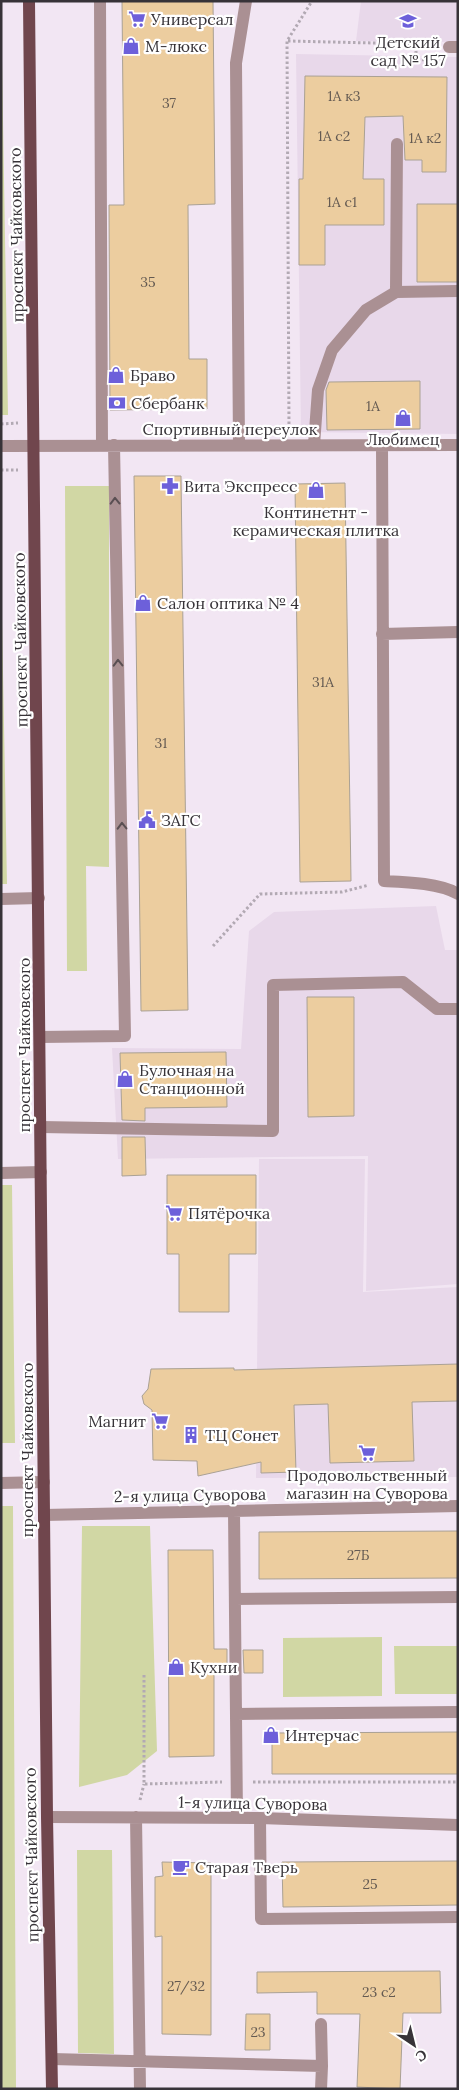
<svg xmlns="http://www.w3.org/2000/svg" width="459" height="2090" font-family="Lora,serif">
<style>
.built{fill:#e8d8ea}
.green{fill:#d1d7a4}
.building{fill:#eccd9f;stroke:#aaa194}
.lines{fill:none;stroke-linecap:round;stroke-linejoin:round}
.path{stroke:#b2a9b3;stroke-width:3;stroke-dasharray:2.5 2.5;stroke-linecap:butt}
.minor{stroke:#aa9093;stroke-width:12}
.major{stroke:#70464d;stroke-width:12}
.oneway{stroke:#5a4f53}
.labels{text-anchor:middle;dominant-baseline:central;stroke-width:4.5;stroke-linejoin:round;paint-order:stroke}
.number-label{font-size:14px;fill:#645a52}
.poi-label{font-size:16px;fill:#373338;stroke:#fff;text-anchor:start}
.street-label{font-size:16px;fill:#373338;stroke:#fff}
</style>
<rect width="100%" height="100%" fill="#f2e6f3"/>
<path class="built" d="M 361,1 L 458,1 L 458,42 L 356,41 Z
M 296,54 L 458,57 L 458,434 L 301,432 Z
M 436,906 L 445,950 L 458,950 L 458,1284 L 366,1291 L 368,1156 L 118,1159 L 112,1048 L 241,1049 L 249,931 L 274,912 Z
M 259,1159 L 365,1159 L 363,1292 L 458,1287 L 458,1477 L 256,1478 Z"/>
<path class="green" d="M 1,1 L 8,415 L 1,415 Z
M 65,486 L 109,486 L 109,867 L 86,866 L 87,971 L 67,971 Z
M 1,566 L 7,884 L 1,884 Z
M 1,1185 L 12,1185 L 15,1443 L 1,1443 Z
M 1,1506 L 13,1506 L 16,2089 L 1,2089 Z
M 82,1526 L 150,1526 L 157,1751 L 127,1775 L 79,1787 Z
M 382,1637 L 382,1696 L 283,1697 L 283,1638 Z
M 394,1646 L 458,1646 L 458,1694 L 395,1694 Z
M 77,1850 L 112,1850 L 114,2054 L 78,2053 Z"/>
<path class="building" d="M 122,1 L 213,1 L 215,204 L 188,205 L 189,359 L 207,359 L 207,409 L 110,410 L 109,205 L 124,205 Z
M 305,76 L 447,77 L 446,172 L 422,172 L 422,160 L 405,160 L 403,116 L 365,117 L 363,179 L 384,179 L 384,225 L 325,225 L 325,265 L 299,265 L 299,179 L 303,179 Z
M 417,204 L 458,204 L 458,282 L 417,282 Z
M 420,381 L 420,429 L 327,430 L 326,390 L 329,382 Z
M 134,476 L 181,476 L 188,1010 L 141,1011 Z
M 345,483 L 351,881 L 300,882 L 295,484 Z
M 307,997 L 354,997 L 354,1116 L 308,1117 Z
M 226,1052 L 227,1107 L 145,1108 L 145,1121 L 122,1120 L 120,1053 Z
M 122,1137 L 145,1137 L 146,1175 L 122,1176 Z
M 167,1175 L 256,1175 L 256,1254 L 229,1254 L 229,1312 L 179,1312 L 179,1254 L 167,1254 Z
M 458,1364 L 458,1401 L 412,1402 L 414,1461 L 330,1463 L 328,1404 L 294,1405 L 296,1472 L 261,1473 L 261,1462 L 198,1476 L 197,1461 L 153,1460 L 152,1410 L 144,1404 L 142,1396 L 148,1389 L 151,1369 L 234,1368 L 234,1370 Z
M 458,1531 L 458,1578 L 259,1579 L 259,1532 Z
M 168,1550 L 213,1550 L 214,1649 L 227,1649 L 227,1672 L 214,1672 L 214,1756 L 169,1757 Z
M 243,1650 L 263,1650 L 263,1673 L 244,1673 Z
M 458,1732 L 458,1774 L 272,1774 L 272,1733 Z
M 458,1861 L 458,1905 L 283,1907 L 282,1862 Z
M 162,1862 L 211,1863 L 211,2035 L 162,2034 L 162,1936 L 155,1937 L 155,1877 L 163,1876 Z
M 440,1971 L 441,2013 L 403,2013 L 400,2089 L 357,2087 L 360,2014 L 317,2014 L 317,1992 L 257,1993 L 257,1972 Z
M 246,2014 L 270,2014 L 270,2050 L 245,2050 Z"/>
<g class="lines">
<path class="path" d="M 288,41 L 416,44 L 416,60 L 439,59
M 1,424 L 18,423
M 289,429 L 287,41 L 312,1
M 1,470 L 18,470
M 213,946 L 260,894 L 342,892 L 369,885
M 144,1675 L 144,1784 L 222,1782
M 253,1782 L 458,1782
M 140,1800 L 144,1784"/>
<path class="minor" d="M 100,1 L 102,445
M 449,47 L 458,47
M 396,292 L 397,144
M 239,445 L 236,63 L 246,1
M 314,445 L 318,390 L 332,350 L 366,310 L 396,292 L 458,291
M 382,445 L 384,881 C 406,882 440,883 458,894
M 1,446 L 458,445
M 382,634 L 458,632
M 1,899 L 39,898
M 40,1037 L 125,1036 L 114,445
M 41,1127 L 273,1131 L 273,985 L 403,982 L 437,1009 L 458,1009
M 1,1173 L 41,1172
M 1,1483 L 44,1482
M 234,1511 L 237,1818
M 44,1515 L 458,1506
M 235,1599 L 458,1597
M 236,1714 L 458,1712
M 47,1817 L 260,1818 L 458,1825
M 136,1817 L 140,2089
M 260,1818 L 261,1919 L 458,1917
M 321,2024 L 322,2066
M 52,2059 L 322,2066 L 321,2089"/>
<path class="major" d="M 29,1 L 47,1817 L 52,2089"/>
</g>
<defs><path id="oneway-chevron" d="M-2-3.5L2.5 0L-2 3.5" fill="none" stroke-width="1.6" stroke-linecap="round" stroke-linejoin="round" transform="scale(1.25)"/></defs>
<g class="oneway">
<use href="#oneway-chevron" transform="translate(115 501) rotate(-91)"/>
<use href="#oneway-chevron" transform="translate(118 663) rotate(-91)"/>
<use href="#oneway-chevron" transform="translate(122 826) rotate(-91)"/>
</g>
<defs>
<g id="supermarket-bare" transform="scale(1.35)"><path d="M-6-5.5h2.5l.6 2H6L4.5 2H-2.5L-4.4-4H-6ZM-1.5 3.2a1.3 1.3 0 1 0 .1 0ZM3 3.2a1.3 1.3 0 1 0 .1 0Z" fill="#6d60da" stroke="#fff" stroke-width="2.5" paint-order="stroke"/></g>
<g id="school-bare" transform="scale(1.35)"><path d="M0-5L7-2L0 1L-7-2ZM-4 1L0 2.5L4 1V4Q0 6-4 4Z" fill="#6d60da" stroke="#fff" stroke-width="2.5" paint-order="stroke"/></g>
<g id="shop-bare" transform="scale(1.35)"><path d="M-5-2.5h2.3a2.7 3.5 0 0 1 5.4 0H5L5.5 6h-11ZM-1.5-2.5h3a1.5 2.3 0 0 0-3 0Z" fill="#6d60da" stroke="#fff" stroke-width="2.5" paint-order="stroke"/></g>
<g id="bank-bare" transform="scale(1.35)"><path d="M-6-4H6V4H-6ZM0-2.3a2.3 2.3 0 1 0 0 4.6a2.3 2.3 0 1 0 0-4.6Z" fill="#6d60da" stroke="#fff" stroke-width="2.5" paint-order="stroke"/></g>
<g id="pharmacy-bare" transform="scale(1.35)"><path d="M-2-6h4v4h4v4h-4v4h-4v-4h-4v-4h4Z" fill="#6d60da" stroke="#fff" stroke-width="2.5" paint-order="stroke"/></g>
<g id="civic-bare" transform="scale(1.35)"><path d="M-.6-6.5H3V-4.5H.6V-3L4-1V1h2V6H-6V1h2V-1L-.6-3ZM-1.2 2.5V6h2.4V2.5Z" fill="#6d60da" stroke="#fff" stroke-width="2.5" paint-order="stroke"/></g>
<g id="building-bare" transform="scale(1.35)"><path d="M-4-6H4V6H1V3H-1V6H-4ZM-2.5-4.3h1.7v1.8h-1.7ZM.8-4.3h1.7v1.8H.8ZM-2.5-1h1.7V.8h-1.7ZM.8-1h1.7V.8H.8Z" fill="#6d60da" stroke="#fff" stroke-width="2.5" paint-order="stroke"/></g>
<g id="cafe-bare" transform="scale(1.35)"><path d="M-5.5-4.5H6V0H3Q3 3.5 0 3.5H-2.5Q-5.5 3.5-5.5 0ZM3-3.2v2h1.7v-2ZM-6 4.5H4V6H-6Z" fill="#6d60da" stroke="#fff" stroke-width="2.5" paint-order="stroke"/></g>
</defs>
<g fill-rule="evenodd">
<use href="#supermarket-bare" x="137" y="19"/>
<use href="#school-bare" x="408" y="21"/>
<use href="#shop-bare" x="131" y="46"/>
<use href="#shop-bare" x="116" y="375"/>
<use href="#bank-bare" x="117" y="403"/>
<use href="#shop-bare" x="403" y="418"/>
<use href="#pharmacy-bare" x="170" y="486"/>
<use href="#shop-bare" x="316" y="490"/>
<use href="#shop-bare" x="143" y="603"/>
<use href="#civic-bare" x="147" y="820"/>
<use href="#shop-bare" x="125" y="1079"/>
<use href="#supermarket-bare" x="174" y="1213"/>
<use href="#supermarket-bare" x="160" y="1421"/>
<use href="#building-bare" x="191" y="1435"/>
<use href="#supermarket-bare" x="367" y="1453"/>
<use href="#shop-bare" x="176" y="1667"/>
<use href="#shop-bare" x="271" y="1735"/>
<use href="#cafe-bare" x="181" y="1867"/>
</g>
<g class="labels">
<g class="number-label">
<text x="344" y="96">1А к3</text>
<text x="169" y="103">37</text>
<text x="334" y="136">1А с2</text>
<text x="425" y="138">1А к2</text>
<text x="342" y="202">1А с1</text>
<text x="148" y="282">35</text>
<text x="373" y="406">1А</text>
<text x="323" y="682">31А</text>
<text x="161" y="743">31</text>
<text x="358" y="1555">27Б</text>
<text x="370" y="1884">25</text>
<text x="186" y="1986">27/32</text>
<text x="379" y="1992">23 с2</text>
<text x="258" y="2032">23</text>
</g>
<g class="poi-label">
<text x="151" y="19">Универсал</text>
<text x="408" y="42" text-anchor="middle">Детский<tspan x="408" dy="18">сад № 157</tspan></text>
<text x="145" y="46">М-люкс</text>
<text x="130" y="375">Браво</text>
<text x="131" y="403">Сбербанк</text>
<text x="403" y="439" text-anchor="middle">Любимец</text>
<text x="184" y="486">Вита Экспресс</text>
<text x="316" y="512" text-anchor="middle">Континетнт -<tspan x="316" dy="18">керамическая плитка</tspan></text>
<text x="157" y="603">Салон оптика № 4</text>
<text x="161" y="820">ЗАГС</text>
<text x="139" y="1070">Булочная на<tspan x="139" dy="18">Станционной</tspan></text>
<text x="188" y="1213">Пятёрочка</text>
<text x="146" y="1421" text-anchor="end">Магнит</text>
<text x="205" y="1435">ТЦ Сонет</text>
<text x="367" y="1475" text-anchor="middle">Продовольственный<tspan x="367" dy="18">магазин на Суворова</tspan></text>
<text x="190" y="1667">Кухни</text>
<text x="285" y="1735">Интерчас</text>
<text x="195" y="1867">Старая Тверь</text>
</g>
<g class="street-label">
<text transform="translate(16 235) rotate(-91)">проспект Чайковского</text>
<text x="230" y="429">Спортивный переулок</text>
<text transform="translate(20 640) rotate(-91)">проспект Чайковского</text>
<text transform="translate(24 1045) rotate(-90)">проспект Чайковского</text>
<text transform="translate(27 1450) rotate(-90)">проспект Чайковского</text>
<text transform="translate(190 1495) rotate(-1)">2-я улица Суворова</text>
<text transform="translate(253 1803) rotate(1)">1-я улица Суворова</text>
<text transform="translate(31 1855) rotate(-91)">проспект Чайковского</text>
</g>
</g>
<rect width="459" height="2090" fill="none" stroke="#373338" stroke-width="5"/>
<g transform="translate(414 2045) rotate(145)" stroke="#ffffff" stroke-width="4" paint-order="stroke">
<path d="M0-4L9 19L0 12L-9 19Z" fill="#373338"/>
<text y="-8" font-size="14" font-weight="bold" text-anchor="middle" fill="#373338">С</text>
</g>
</svg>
